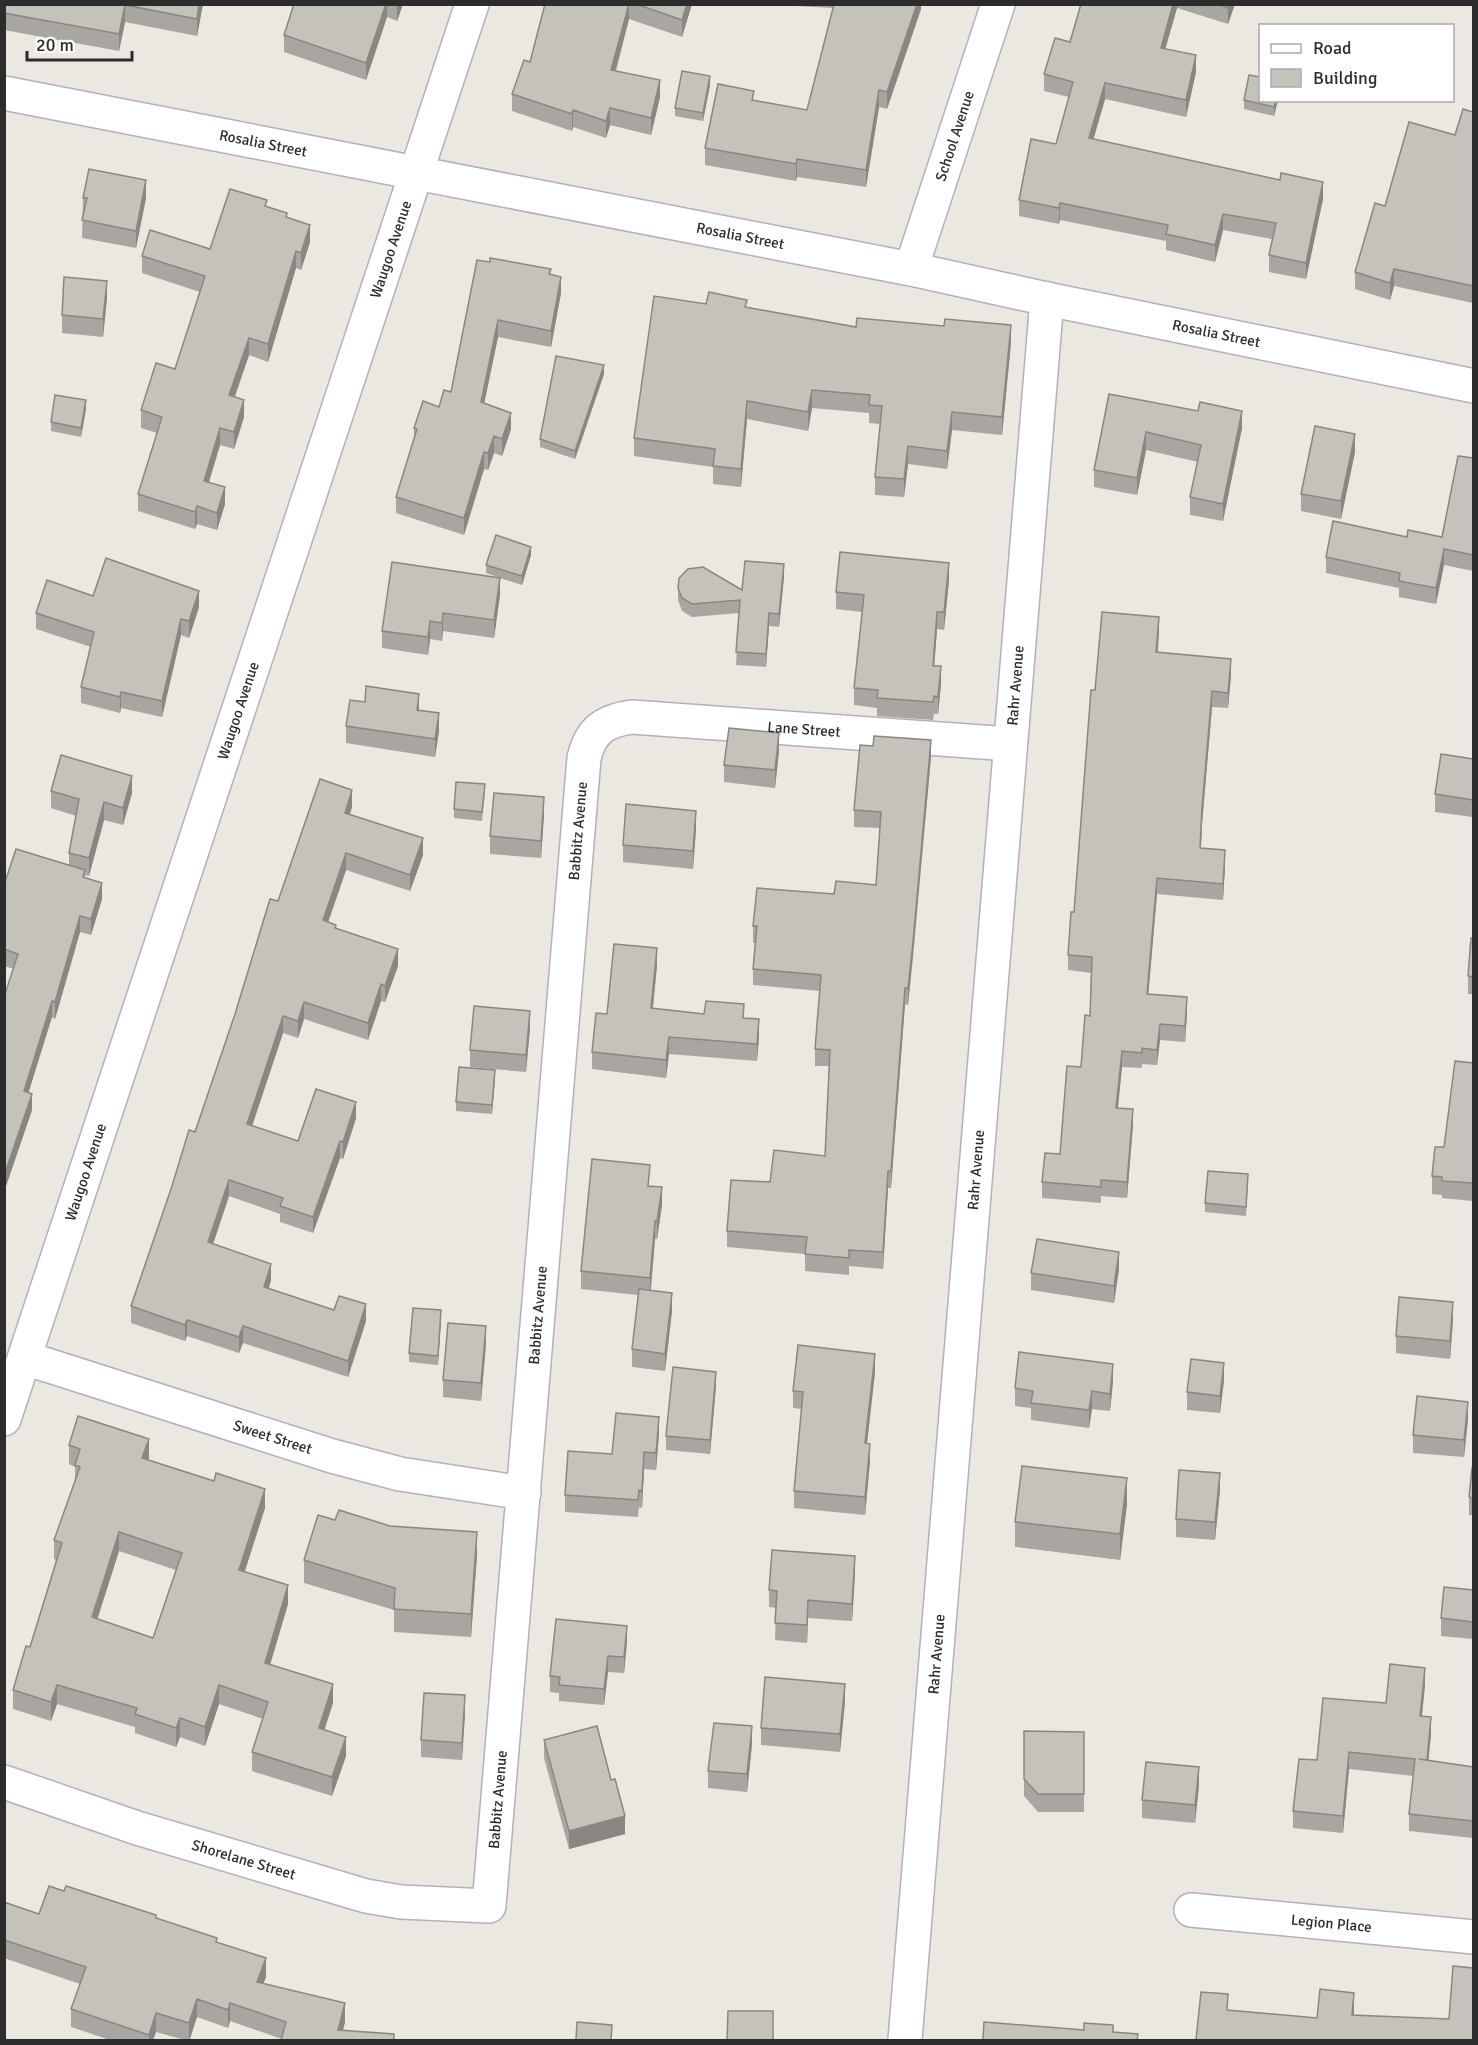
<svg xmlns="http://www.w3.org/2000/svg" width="1478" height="2045" viewBox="0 0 1478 2045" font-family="Signika,sans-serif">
<rect width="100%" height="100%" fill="#ece7e0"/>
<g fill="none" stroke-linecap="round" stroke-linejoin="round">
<!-- minor casing -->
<g stroke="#b0b2bb" stroke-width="36">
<g id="minor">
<path id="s1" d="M4,93L911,269L1047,299L1474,386"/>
<path id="s2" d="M911,269L998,4"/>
<path id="s3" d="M25,1358L332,1456L400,1474L524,1493"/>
<path id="s4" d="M4,1419L472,4"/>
<path id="s5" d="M4,1782L137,1828L366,1896L401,1902L489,1906L584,758C591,730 604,721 632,717L1010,744"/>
<path id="s6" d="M1191,1910L1474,1937"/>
<path id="s7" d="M905,2040L1047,299"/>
</g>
</g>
<!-- minor -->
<use href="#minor" stroke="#fff" stroke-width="33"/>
</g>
<!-- wall -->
<path fill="#a9a6a1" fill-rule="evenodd" d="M4,4H203L197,36L125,22L119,51L4,30Z
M294,4H403L397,21L387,17L366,80L284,52V35Z
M545,4H692L682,37L629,19L616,71L660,97L651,135L610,125L606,138L573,127L572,131L512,111V94L530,62Z
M755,4H921V9L887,109L879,107L866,187L797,177L796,181L705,165V148L754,100L807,110L833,8Z
M1081,4H1235L1228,24L1177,8L1165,49L1196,72L1186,117L1105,99L1093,139L1323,199L1306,279L1269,272V255L1272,239L1223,230L1215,262L1166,250V241L1060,220L1059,224L1019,216V200L1056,144L1069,97L1044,91V74L1070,42Z
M710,85L703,121L675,116V108Z
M1244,100H1278L1274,116L1244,109Z
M1473,112V303L1394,286L1390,300L1355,289V272L1385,206L1455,135Z
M83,198H146L136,248L82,238Z
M267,207L287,218L310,242L301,270L296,268L268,362L249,355L235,397L244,417L234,449L220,445L209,482L225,504L217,530L197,524L195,529L138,511V494L157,433L141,428V410L175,369L200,292L142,273V256L210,249Z
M477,260L551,274L561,293L551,347L498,337L484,403L511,429L502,456L494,453L488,470L484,469L464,535L396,513V497L414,439V428L439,407L451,392Z
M107,298L103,337L62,333V315Z
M706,304L747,307L856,327L1011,343L1002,435L952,430L947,469L908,464L904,497L875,495V477L880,424L869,423V413L812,408L808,431L747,419L741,487L713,484V467L634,456V438Z
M604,374L575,459L540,447V439Z
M1109,394L1242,428L1223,521L1190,515V497L1198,462L1146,450L1137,495L1094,487V470Z
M86,409L81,437L51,431V422Z
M1355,452L1341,519L1301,511V494Z
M1473,458V571L1444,565L1436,604L1399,597V588L1326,573V557L1407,537H1442Z
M531,555L522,585L500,578V595L494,638L443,631L442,641L430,639L428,655L382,648V631L498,577L486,573V565Z
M784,577L779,627L769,626L766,667L736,665L739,613L692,617L682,611L678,600V588L742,590Z
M949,580L944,630L937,629L934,666L941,684L938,714H934L933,720L877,716V708L854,705V688L862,612L836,609V592Z
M93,596L199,607L189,638L181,635L162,717L121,708L120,713L81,703V687L91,647L36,629V613Z
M1159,632L1158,653L1231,675L1228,708L1212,707L1202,824L1201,848L1225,866L1223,900L1157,894L1148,994L1187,1013L1185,1042L1160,1040L1157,1065L1142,1064V1068L1122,1067L1118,1108L1133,1125L1127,1198L1101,1196V1203L1042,1198V1182L1060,1154L1081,1067L1090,1016L1091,973L1068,970V955L1074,912L1095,690Z
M419,710L439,731L435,757L346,743V726Z
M779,751L775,788L724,782V765Z
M931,757L913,959L908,1005L905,1004L891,1188H888L883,1269L849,1266V1275L805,1271V1254L727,1247V1231L770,1182L825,1156L829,1066H815V1049L820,991L753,985V969L755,943H753V926L834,894L876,885L880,828L854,827V810Z
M1473,759V817L1435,812V794Z
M51,791L132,793L123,825L104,820L89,876L85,875V878L102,899L91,935L80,932L55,1019L52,1017L28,1093L32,1110L4,1192L14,969L4,966V882L69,865V853L76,816L51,808Z
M485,793L482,821L454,818V809Z
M352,807L350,814L423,855L410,891L346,870L328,922L336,928L398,966L385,1002L381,1001L368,1040L304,1019L298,1038L283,1033L252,1126L298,1141L356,1118L343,1159L340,1158L313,1233L280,1222V1214L229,1196L213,1244L271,1280L269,1288L366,1321L348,1377L243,1343L239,1353L187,1336L185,1341L131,1323V1306L278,901Z
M544,815L541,858L490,854V836Z
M696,829L693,869L623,862V845Z
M1473,938V994H1468V976Z
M657,965L653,1008L744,1018L759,1037L757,1061L669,1054L666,1078L592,1069V1052L607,1014Z
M530,1028L526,1072L470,1067V1050Z
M1473,1063V1201L1442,1198V1195L1432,1194V1176L1444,1147Z
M495,1079L492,1114L456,1111V1102Z
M1248,1183L1246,1216L1205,1212V1203Z
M650,1186L662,1205L657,1239H655L651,1290L672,1311L665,1371L632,1367V1349L638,1295L581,1289V1271Z
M1119,1269L1114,1303L1031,1290V1273Z
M441,1319L438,1365L409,1362V1353Z
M1453,1320L1450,1359L1396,1353V1336Z
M486,1344L481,1401L443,1397V1380Z
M875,1372L867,1443L870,1461L865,1515L794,1508V1491L802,1409L793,1408V1391Z
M1224,1380L1220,1413L1187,1410V1392Z
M1113,1381L1110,1411L1092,1409L1089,1428L1031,1420V1408L1015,1406V1388Z
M716,1386L710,1454L666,1450V1436Z
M1468,1419L1464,1457L1413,1453V1435Z
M659,1434L656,1470L644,1469L642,1508L639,1507L638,1517L565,1512V1495L612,1454Z
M69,1445L149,1458L148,1460L265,1508L245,1571L288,1604L270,1664L333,1703L324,1730L346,1756L332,1796L252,1771V1752L263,1719L219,1704L205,1746L180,1737L176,1747L135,1733V1727L57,1704L51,1721L13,1709V1690L30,1647L56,1560L54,1559V1540L75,1481V1467L69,1464ZM119,1551L176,1570L153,1638L97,1619Z
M1473,1468V1515H1469V1497Z
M1220,1490L1215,1540L1176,1537V1519Z
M1127,1504L1120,1560L1015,1547V1522Z
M335,1520L477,1555L471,1637L394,1632V1610L304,1583V1560Z
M855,1574L852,1621L808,1618L807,1643L775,1640L776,1608L769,1607V1590Z
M1473,1590V1639L1441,1636V1618Z
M627,1642L624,1673L608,1672L604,1705L559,1701V1693L550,1692V1676Z
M1425,1685L1422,1716L1431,1734L1428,1761L1473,1767V1838L1409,1831V1814L1414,1776L1349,1769L1343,1833L1293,1828V1811L1317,1760L1386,1703Z
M845,1702L840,1752L761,1745V1728Z
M465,1713L462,1760L421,1757V1740Z
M1024,1731L1084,1732V1812H1038L1024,1796Z
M544,1740L611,1780L625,1834L569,1849L544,1758Z
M752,1744L747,1792L708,1788V1771Z
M1199,1785L1195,1823L1142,1818V1800Z
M64,1891L156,1918L217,1942L266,1977L263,1983L345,2022L343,2031L394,2040L282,2039L230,2021L228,2028L197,2017L190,2040H185L156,2032L153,2040H110L71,2027V2009L80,1984L4,1958V1902L39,1914Z"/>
<!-- shaded-wall -->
<path fill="#8a8783" d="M199,4H203L197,36V19Z
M386,4H387V17L366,80V63Z
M397,4H403L397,21Z
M629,4V19L611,87V70Z
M687,4H692L682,37V20Z
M917,4H921V9L887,109V92Z
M1173,4H1177V8L1161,64V48Z
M1229,4H1235L1228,24V8Z
M125,5V22L119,51V34Z
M1196,55V72L1186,117V100Z
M710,76V85L703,121V113Z
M660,80V97L651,135V118Z
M1105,83V99L1089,155V138Z
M879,90V107L866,187V170Z
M1276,100H1278L1274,116V107Z
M610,108V125L606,138V121Z
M573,110V127L572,131V114Z
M797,159V177L796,181V164Z
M146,180V198L136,248V231Z
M1323,182V199L1306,279V263Z
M1060,203V220L1059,224V208Z
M1223,214V230L1215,262V245Z
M310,225V242L301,270V253Z
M296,251V268L268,362V344Z
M1394,269V286L1390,300V283Z
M561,277V293L551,347V331Z
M107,281V298L103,337V319Z
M498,320V337L481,419V402Z
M1011,325V343L1002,435V417Z
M249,338V355L229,412V395Z
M604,365V374L575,459V451Z
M812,390V408L808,431V412Z
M86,400V409L81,437V428Z
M244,400V417L234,449V432Z
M747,401V419L741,487V469Z
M1242,411V428L1223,521V504Z
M952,412V430L947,469V451Z
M511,413V429L502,456V439Z
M220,428V445L204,498V481Z
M1146,432V450L1137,495V478Z
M1355,434V452L1341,519V501Z
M494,436V453L488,470V453Z
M908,446V464L904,497V479Z
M484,452V469L464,535V518Z
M225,487V504L217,530V513Z
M197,506V524L195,529V512Z
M531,547V555L522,585V576Z
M1444,549V565L1436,604V588Z
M949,563V580L944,630V612Z
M784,564V577L779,627V614Z
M500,578V595L494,638V620Z
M199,591V607L189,638V621Z
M937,612V629L933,683V666Z
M443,613V631L442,641V623Z
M769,613V626L766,667V654Z
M1159,617V632L1156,668V652Z
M181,619V635L162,717V701Z
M430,621V639L428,655V637Z
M1231,659V675L1228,708V693Z
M941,666V684L938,714V697Z
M1212,691V707L1202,824L1200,864L1202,808Z
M121,692V708L120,713V697Z
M419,694V711L417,710Z
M439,713V731L435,757V739Z
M779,733V751L775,788V770Z
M931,740V757L908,1005V988Z
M132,776V793L123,825V808Z
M352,790V807L345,829V813Z
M544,797V815L541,858V841Z
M104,802V820L89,876V858Z
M696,811V829L693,869V851Z
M423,838V855L410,891V875Z
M1225,850V866L1223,900V884Z
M346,853V870L323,937V920Z
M1157,878V894L1147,1010V994Z
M102,883V899L91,935V919Z
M80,916V932L55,1019V1002Z
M657,948V965L651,1025V1008Z
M398,949V966L385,1002V986Z
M381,984V1001L368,1040V1023Z
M905,988V1004L891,1188V1171Z
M1187,997V1013L1185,1042V1026Z
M52,1001V1017L24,1107V1091Z
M304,1002V1019L298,1038V1021Z
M530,1011V1028L526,1072V1055Z
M283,1016V1033L247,1141V1124Z
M759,1019V1037L757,1061V1044Z
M1160,1024V1040L1157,1065V1050Z
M669,1037V1054L666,1078V1060Z
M1122,1051V1067L1116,1124V1108Z
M495,1070V1079L492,1114V1105Z
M32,1094V1110L4,1192V1176Z
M356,1102V1118L343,1159V1142Z
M1133,1109V1125L1127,1198V1182Z
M340,1141V1158L313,1233V1217Z
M888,1171V1188L883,1269V1252Z
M229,1180V1196L208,1259V1242Z
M662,1187V1205L657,1239V1221Z
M655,1221V1239L650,1296V1278Z
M1119,1252V1269L1114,1303V1286Z
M271,1264V1280L264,1303V1287Z
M672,1293V1311L665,1371V1354Z
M1453,1302V1320L1450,1359V1341Z
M366,1304V1321L348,1377V1361Z
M441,1310V1319L438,1365V1356Z
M187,1320V1336L185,1341V1325Z
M243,1326V1343L239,1353V1337Z
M486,1326V1344L481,1401V1383Z
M875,1354V1372L865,1461V1443Z
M1224,1363V1380L1220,1413V1396Z
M1113,1364V1381L1110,1411V1394Z
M716,1372V1386L710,1454V1440Z
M1092,1391V1409L1089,1428V1410Z
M1468,1402V1419L1464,1457V1440Z
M659,1417V1434L656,1470V1453Z
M149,1439V1458L142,1477V1458Z
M870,1444V1461L865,1515V1497Z
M644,1452V1469L642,1508V1491Z
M1220,1473V1490L1215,1540V1522Z
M1127,1478V1504L1120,1560V1534Z
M265,1489V1508L239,1589V1570Z
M119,1532V1551L92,1636V1617Z
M477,1532V1555L471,1637V1614Z
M855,1556V1574L852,1621V1604Z
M288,1585V1604L265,1682V1663Z
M808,1600V1618L807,1643V1625Z
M627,1626V1642L624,1673V1657Z
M608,1656V1672L604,1705V1689Z
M1425,1668V1685L1420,1733V1716Z
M333,1684V1703L319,1747V1728Z
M845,1684V1702L840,1752V1734Z
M57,1685V1704L51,1721V1702Z
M219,1685V1704L205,1746V1727Z
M465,1695V1713L462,1760V1743Z
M1431,1717V1734L1427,1777V1760Z
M180,1718V1737L176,1747V1728Z
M752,1726V1744L747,1792V1774Z
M346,1737V1756L332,1796V1777Z
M1349,1752V1769L1343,1833V1816Z
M1199,1767V1785L1195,1823V1805Z
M625,1816V1834L569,1849V1831Z
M266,1958V1977L257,2000V1982Z
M1354,1993V2014L1352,2036V2015Z
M197,1999V2017L189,2040V2023Z
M230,2003V2021L228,2028V2010Z
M345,2003V2022L340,2040L338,2030Z
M156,2013V2032L153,2040H149V2035Z"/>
<!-- building -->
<path fill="#c5c1bb" stroke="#8a8783" stroke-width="1.5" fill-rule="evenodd" d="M4,4H199L197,19L125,5L119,34L4,13Z
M294,4H386L366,63L284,35Z
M545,4H629L611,70L660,80L651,118L610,108L606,121L573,110L572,114L512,94L524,60L530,62Z
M636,4H687L682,20Z
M834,4H917L887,92L879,90L866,170L797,159L796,164L705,148L718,84L754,91L752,100L807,110Z
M1081,4H1173L1161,48L1196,55L1186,100L1105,83L1089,138L1280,180L1281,173L1323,182L1306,263L1269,255L1276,223L1223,214L1215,245L1166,234L1168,225L1060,203L1059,208L1019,200L1031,139L1056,144L1073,82L1044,74L1055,38L1070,42Z
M1218,4H1229L1228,8Z
M682,71L710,76L703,113L675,108Z
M1249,75L1260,77V100H1276L1274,107L1244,100Z
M1463,109L1473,112V286L1394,269L1390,283L1355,272L1375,203L1385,206L1409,122L1455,135Z
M89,169L146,180L136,231L82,220L87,198H83Z
M230,189L267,200L265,206L287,213L286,217L310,225L301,253L296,251L268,344L249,338L229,395L244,400L234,432L220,428L204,481L225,487L217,513L197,506L195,512L138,494L162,417L141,410L156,363L175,369L205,276L142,256L150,230L210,249Z
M490,258L551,269L549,274L561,277L551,331L498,320L481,402L511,413L502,439L494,436L488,453L484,452L464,518L396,497L417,429L414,428L423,401L439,407L444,390L451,392L477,260L490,262Z
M64,277L107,281L103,319L62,315Z
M709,292L747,300L745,307L856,327L857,318L944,326L945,319L1011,325L1002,417L952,412L947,451L908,446L904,479L875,477L882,406L869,405L870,395L812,390L808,412L747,401L741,469L713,466L715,449L634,438L654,296L706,304Z
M556,356L604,365L575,451L540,439Z
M1109,394L1198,411L1200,402L1242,411L1223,504L1190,497L1201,445L1146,432L1137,478L1094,470Z
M55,395L86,400L81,428L51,422Z
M1315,426L1355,434L1341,501L1301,494Z
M1458,456L1473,458V555L1444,549L1436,588L1399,581L1400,573L1326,557L1333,521L1407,537L1408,530L1442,537Z
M496,535L531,547L522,576L486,565Z
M840,552L949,563L944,612H937L933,666H941L938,697L934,696L933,702L877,698L878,690L854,688L864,595L836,592Z
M106,558L199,591L189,621L181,619L162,701L121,692L120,697L81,687L94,632L36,613L47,580L93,596Z
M745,561L784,564L779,614L769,613L766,654L736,652L740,600L692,604L682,598L678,588L679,578L688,569L703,567L742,590Z
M392,562L500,578L494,620L443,613L442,623L430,621L428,637L382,631Z
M1102,612L1159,617L1156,652L1231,659L1228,693L1212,691L1202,808L1200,848L1225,850L1223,884L1157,878L1147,994L1187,997L1185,1026L1160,1024L1157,1050L1142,1048V1053L1122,1051L1116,1108L1133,1109L1127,1182L1101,1180V1187L1042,1182L1045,1153L1060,1154L1067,1066L1081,1067L1085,1015L1090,1016L1092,957L1068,955L1071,912H1074L1091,690H1095Z
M366,686L419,694L417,710L439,713L435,739L346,726L350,700L365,702Z
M729,728L779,733L775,770L724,765Z
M874,736L931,740L913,942L908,988H905L891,1171H888L883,1252L849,1250V1258L805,1254L807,1237L727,1231L731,1180L770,1182L774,1150L825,1156L830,1050L815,1049L821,975L753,969L757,926H753L757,888L834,894L836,881L876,885L881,812L854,810L860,745L873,746Z
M1441,754L1473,759V800L1435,794Z
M61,755L132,776L123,808L104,802L89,858L69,853L79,799L51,791Z
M320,779L352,790L345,813L423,838L410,875L346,853L323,920L336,925L335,928L398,949L385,986L381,984L368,1023L304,1002L298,1021L283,1016L247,1124L298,1141L316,1089L356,1102L343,1142L340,1141L313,1217L280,1206L283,1198L229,1180L208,1242L271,1264L264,1287L334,1310L339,1296L366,1304L348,1361L243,1326L239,1337L187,1320L185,1325L131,1306L172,1186L189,1130L195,1132L235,1014L270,899L278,901Z
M456,782L485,784L482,812L454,809Z
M494,793L544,797L541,841L490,836Z
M626,804L696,811L693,851L623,845Z
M16,849L85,870L83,877L102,883L91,919L80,916L55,1002L52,1001L24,1091L32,1094L4,1176V997L18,954L4,949V882H5Z
M1471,938H1473V977L1468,976Z
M614,944L657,948L651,1008L704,1014L706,1001L744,1004L743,1018L759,1019L757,1044L669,1037L666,1060L592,1052L596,1013L607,1014Z
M474,1006L530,1011L526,1055L470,1050Z
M1455,1061L1473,1063V1183L1442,1181V1177L1432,1176L1435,1147H1444Z
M459,1067L495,1070L492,1105L456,1102Z
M592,1159L650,1165L648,1186L662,1187L657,1221H655L650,1278L581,1271Z
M1208,1171L1248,1174L1246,1207L1205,1203Z
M1037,1239L1119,1252L1114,1286L1031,1273Z
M639,1289L672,1293L665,1354L632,1349Z
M1399,1297L1453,1302L1450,1341L1396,1336Z
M413,1308L441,1310L438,1356L409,1353Z
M448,1323L486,1326L481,1383L443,1380Z
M798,1345L875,1354L865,1443L870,1444L865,1497L794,1491L803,1392L793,1391Z
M1019,1352L1113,1364L1110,1394L1092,1391L1089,1410L1031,1403L1033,1391L1015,1388Z
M1191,1359L1224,1363L1220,1396L1187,1392Z
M673,1367L716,1372L710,1440L666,1436Z
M1417,1396L1468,1402L1464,1440L1413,1435Z
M616,1413L659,1417L656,1453L644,1452L642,1491L639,1490L638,1500L565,1495L568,1451L612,1454Z
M78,1416L149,1439L142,1458L214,1481L216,1473L265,1489L239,1570L288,1585L265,1663L333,1684L319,1728L346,1737L332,1777L252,1752L268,1702L219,1685L205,1727L180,1718L176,1728L135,1714L137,1708L57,1685L51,1702L13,1690L26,1646L30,1647L62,1543L54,1540L80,1467L75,1465L80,1449L69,1445ZM119,1532L182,1553L153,1638L92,1617Z
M1022,1466L1127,1478L1120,1534L1015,1522Z
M1472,1468H1473V1498L1469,1497Z
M1179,1470L1220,1473L1215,1522L1176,1519Z
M339,1510L390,1526L477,1532L471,1614L394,1609L395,1588L304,1560L318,1515L335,1520Z
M772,1550L855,1556L852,1604L808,1600L807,1625L775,1623L777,1591L769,1590Z
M1444,1587L1473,1590V1622L1441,1618Z
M556,1619L627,1626L624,1657L608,1656L604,1689L559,1685L560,1677L550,1676Z
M1390,1664L1425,1668L1420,1716L1431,1717L1427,1760L1419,1759L1473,1767V1821L1409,1814L1415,1759L1349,1752L1343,1816L1293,1811L1299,1759L1317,1760L1323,1698L1386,1703Z
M765,1677L845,1684L840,1734L761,1728Z
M424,1693L465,1695L462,1743L421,1740Z
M714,1723L752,1726L747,1774L708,1771Z
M597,1726L611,1780L615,1779L625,1816L569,1831L544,1740Z
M1024,1731L1084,1732V1794H1038L1024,1779Z
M1146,1762L1199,1767L1195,1805L1142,1800Z
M49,1886L64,1891L66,1886L156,1915V1918L217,1938L216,1942L266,1958L257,1982L345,2003L338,2030L394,2034V2040H281L286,2022L230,2003L228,2010L197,1999L189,2023L156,2013L149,2035L71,2009L86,1967L4,1940V1902L39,1914Z
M1453,1966L1473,1968V2040H1196L1201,1992L1228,1994L1227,2010L1317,2018L1320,1989L1354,1993L1352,2015L1449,2019Z
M728,2011H773V2040H727Z
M577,2022L612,2025L611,2040H576Z
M984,2022L1084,2030V2023L1113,2025V2032L1138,2034L1137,2040H983Z"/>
<g text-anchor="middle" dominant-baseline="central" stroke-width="5" stroke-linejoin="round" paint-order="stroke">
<!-- street labels -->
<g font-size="15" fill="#2c2c2c" stroke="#fff">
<text stroke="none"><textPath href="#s2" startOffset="140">School Avenue</textPath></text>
<text stroke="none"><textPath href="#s1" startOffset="264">Rosalia Street</textPath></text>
<text stroke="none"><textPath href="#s1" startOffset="750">Rosalia Street</textPath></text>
<text stroke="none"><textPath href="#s4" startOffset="1232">Waugoo Avenue</textPath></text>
<text stroke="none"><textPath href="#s1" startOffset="1236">Rosalia Street</textPath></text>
<text stroke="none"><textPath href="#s7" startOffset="1359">Rahr Avenue</textPath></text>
<text stroke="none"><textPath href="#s4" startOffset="746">Waugoo Avenue</textPath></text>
<text stroke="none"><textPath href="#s5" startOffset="1896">Lane Street</textPath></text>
<text stroke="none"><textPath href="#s5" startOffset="1582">Babbitz Avenue</textPath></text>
<text stroke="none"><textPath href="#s7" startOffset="873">Rahr Avenue</textPath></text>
<text stroke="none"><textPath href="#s4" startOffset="260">Waugoo Avenue</textPath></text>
<text stroke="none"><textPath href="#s5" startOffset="1096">Babbitz Avenue</textPath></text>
<text stroke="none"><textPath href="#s3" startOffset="260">Sweet Street</textPath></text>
<text stroke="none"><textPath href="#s7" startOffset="387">Rahr Avenue</textPath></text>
<text stroke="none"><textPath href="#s5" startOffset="610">Babbitz Avenue</textPath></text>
<text stroke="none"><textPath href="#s5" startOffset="252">Shorelane Street</textPath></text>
<text stroke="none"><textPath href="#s6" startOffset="141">Legion Place</textPath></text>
</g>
</g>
<!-- border -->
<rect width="1478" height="2045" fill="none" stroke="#2c2c2c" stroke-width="12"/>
<!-- legend -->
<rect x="1259" y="24" width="195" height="78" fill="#ffffff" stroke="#ababab" stroke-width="1.5"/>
<rect x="1271" y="44" width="30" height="9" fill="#ffffff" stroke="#ababab" stroke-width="1.5"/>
<text x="1313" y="54" font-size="18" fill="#2c2c2c">Road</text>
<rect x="1271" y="69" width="30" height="18" fill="#c5c1bb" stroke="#ababab" stroke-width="1.5"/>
<text x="1313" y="84" font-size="18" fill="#2c2c2c">Building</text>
<!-- scale -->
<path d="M27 51v9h105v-9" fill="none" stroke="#2c2c2c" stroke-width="3"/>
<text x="36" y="51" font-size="18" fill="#2c2c2c" stroke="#ffffff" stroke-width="4.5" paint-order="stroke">20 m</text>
</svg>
